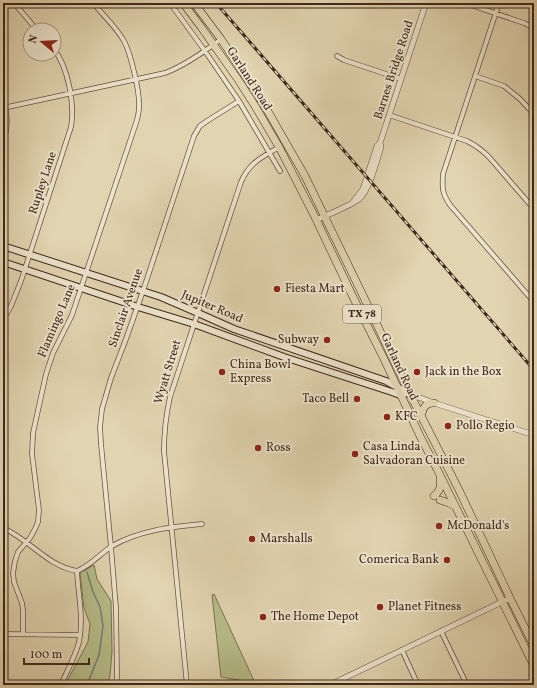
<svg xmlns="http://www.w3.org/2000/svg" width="537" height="688" viewBox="0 0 537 688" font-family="Vollkorn,serif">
<rect width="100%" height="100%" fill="#e1d4b0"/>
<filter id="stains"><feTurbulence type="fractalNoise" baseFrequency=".005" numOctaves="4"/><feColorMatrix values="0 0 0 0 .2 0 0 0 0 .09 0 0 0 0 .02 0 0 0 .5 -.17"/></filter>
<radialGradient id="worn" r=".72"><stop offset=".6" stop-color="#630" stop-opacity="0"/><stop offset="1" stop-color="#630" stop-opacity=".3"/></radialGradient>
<!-- green -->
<path fill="#b6bc89" stroke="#7a7252" d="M94,565L97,579L111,601L112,652L110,675L108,685H65L88,642L90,624L84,608L80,573Z
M214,594L256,685H242L239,680L221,677L212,595Z"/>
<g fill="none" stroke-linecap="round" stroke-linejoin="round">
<!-- stream -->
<path stroke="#747d78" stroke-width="1.5" d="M87,685L99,655L103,626L100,607L93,592L87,572"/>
<!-- minor casing -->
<g stroke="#685340" stroke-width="5.5">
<path id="minor" d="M14,3L37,30
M170,3L205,51L239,101L280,171
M465,3L524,23L534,28
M499,3L443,174C442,188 442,193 450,205L534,302
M337,56L344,60L401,79
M475,76L504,86L520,99L534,114
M3,95C7,115 9,124 3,144
M3,108L165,73C186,65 204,52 221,39
M389,115L467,141C475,145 482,150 489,157L534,209
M3,320L11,306L21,281L71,127C75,103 68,68 54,49
M3,528C29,539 47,566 77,571C90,566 100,554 112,546C140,530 171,527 202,524
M441,631L467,685
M3,634L80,635
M23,634V610L22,603L14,582L13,573L15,561L18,552L30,538L35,529L38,522L39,510L32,454L33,433L46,374L53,353L72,315L137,120C138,116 139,112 139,107C140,93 131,54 124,41C117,28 103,15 93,3
M402,650L418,685
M61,685C67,671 75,657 79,642C84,619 78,594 77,571
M116,685L117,676L116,608L111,547L101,444L100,427L102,409L111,378L126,339L143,291L194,136L200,126L207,121L239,101
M187,685L164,451C164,433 166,415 170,397L241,182C250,162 261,158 279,147"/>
</g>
<!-- tertiary casing -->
<g stroke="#685340" stroke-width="6">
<path id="tertiary" d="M353,202L363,189L377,146L380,143L426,3
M316,220C329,214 348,207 359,199C369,191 377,160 381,147L380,143
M410,394L434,403L534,435
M330,685L510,598"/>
</g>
<!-- secondary casing -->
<g stroke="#3f281a" stroke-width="8">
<path id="secondary" d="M3,246L161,297L198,313L234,329L386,381L410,394
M3,262L138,307L194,324L284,357L392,392L400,395L404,394"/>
</g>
<!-- primary casing -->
<g stroke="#3f281a" stroke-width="8">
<path id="primary" d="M183,3L201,27L239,81L255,106L279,147L314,215L352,295L385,361L420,436L438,471L534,666
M194,3L221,39L262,101L305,176L369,308L410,394L459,490L510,598L534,646
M421,416C423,409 425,402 434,403
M434,496C440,491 441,487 440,479
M440,500L449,503L455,506"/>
</g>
<!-- minor -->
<use href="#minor" stroke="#ece3cc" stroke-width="4"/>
<!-- tertiary -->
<use href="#tertiary" stroke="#ece3cc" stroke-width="5"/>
<!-- secondary -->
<use href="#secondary" stroke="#ece3cc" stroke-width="6"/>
<!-- primary -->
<use href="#primary" stroke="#e1d4b0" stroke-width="7"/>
<!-- rail casing -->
<g stroke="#3f281a" stroke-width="3">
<path id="rail" d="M216,3L534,370"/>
</g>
<!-- rail -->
<use href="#rail" stroke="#ece3cc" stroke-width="1.5" stroke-dasharray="4.5" stroke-linecap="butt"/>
</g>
<!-- markers -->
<g fill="#8f2418" stroke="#ece3cc" stroke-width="1.5">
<circle cx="277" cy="289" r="4"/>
<circle cx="327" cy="340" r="4"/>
<circle cx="222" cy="372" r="4"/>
<circle cx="417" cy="372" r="4"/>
<circle cx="357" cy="399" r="4"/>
<circle cx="387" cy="417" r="4"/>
<circle cx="448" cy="426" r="4"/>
<circle cx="258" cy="448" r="4"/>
<circle cx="355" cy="454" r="4"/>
<circle cx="439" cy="526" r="4"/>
<circle cx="252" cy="539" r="4"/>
<circle cx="447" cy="560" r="4"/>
<circle cx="380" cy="607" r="4"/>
<circle cx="263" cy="617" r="4"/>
</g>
<g text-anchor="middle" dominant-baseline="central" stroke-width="4" stroke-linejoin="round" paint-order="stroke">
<!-- shield labels -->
<rect fill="#ece3cc" stroke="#73604f" stroke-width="1" x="343" y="305" width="38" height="18" rx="3"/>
<g font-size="11" font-weight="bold" fill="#3f281a">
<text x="362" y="314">TX 78</text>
</g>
<!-- street labels -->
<g font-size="12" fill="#3f281a" stroke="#ece3cc">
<text transform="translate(394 70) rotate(-72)">Barnes Bridge Road</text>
<text transform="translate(249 79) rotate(57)">Garland Road</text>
<text transform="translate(43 183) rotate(-72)">Rupley Lane</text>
<text transform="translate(212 307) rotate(23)">Jupiter Road</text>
<text transform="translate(126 308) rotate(-71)">Sinclair Avenue</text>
<text transform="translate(57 321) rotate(-67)">Flamingo Lane</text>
<text transform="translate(399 367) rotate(65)">Garland Road</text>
<text transform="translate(168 372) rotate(-73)">Wyatt Street</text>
</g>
<!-- poi labels -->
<g font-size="12" fill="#3f281a" stroke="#ece3cc" text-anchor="start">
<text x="285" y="289">Fiesta Mart</text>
<text x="319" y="340" text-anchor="end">Subway</text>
<text x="230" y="365">China Bowl<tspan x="230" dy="14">Express</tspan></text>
<text x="425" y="372">Jack in the Box</text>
<text x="349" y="399" text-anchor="end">Taco Bell</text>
<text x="395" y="417">KFC</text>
<text x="456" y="426">Pollo Regio</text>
<text x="363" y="447">Casa Linda<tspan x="363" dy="14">Salvadoran Cuisine</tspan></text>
<text x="266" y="448">Ross</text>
<text x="447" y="526">McDonald's</text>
<text x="260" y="539">Marshalls</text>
<text x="439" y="560" text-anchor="end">Comerica Bank</text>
<text x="388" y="607">Planet Fitness</text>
<text x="271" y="617">The Home Depot</text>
</g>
</g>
<!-- margin -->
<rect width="537" height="688" fill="none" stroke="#e1d4b0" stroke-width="16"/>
<rect x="4" y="4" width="529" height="680" fill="none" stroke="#3f281a" stroke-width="2"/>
<rect x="8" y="8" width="521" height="672" fill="none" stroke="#3f281a"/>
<!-- north arrow -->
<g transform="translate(42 42) rotate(288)"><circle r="19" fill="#ece3cc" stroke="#a79885"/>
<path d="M0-3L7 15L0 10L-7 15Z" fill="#8f2418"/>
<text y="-6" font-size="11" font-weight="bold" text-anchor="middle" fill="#3f281a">N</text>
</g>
<!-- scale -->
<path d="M24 658v6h65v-6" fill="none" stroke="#3f281a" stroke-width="2"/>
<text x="30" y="658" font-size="12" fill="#3f281a" stroke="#ece3cc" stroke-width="3" paint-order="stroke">100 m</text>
<rect width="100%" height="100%" filter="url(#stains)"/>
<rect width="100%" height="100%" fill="url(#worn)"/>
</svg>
